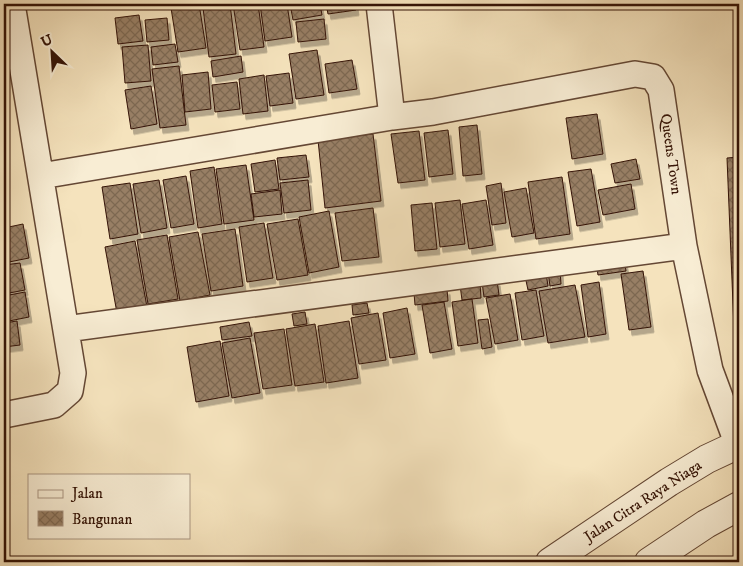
<svg xmlns="http://www.w3.org/2000/svg" width="743" height="566" viewBox="0 0 743 566" font-family="'IM FELL DW Pica',serif">
<defs>
<pattern id="building-cross-hatch" width="8" height="8" patternUnits="userSpaceOnUse" patternTransform="scale(1.25)"><rect width="8" height="8" fill="#987f65"/><path d="M0 0l8 8M0 8l8-8" fill="none" stroke="#7d6751"/></pattern>
<filter id="shadow"><feDropShadow dx="3" dy="5.5" stdDeviation="0" flood-color="#0004"/></filter>
</defs>
<rect width="100%" height="100%" fill="#f5e3bd"/>
<filter id="stains"><feTurbulence type="fractalNoise" baseFrequency=".004" numOctaves="4"/><feColorMatrix values="0 0 0 0 .2 0 0 0 0 .09 0 0 0 0 .02 0 0 0 .5 -.17"/></filter>
<radialGradient id="worn" r=".72"><stop offset=".6" stop-color="#630" stop-opacity="0"/><stop offset="1" stop-color="#630" stop-opacity=".3"/></radialGradient>
<!-- building -->
<path fill="url(#building-cross-hatch)" stroke="#341306" filter="url(#shadow)" d="M199,4L206,48L178,52L171,8Z
M203,4H224L203,6Z
M230,4L236,54L209,57L203,8Z
M233,4H258L264,47L240,50Z
M260,4H287L292,37L265,41Z
M290,4H320L322,15L293,20Z
M326,4H355L356,10L328,14Z
M139,15L143,41L118,44L115,18Z
M167,18L169,40L147,42L145,20Z
M324,19L326,39L298,42L296,22Z
M175,44L178,62L153,65L151,47Z
M148,45L151,81L125,83L122,47Z
M317,50L324,95L296,99L289,54Z
M241,56L243,72L213,77L211,61Z
M352,60L357,89L329,93L325,64Z
M179,66L186,125L160,128L152,69Z
M208,72L211,109L185,112L182,75Z
M289,73L293,103L270,106L266,76Z
M264,75L268,111L243,114L239,79Z
M237,82L240,109L215,112L212,85Z
M151,86L157,124L131,129L125,90Z
M597,114L603,154L572,159L566,118Z
M477,125L482,174L463,176L459,127Z
M448,130L453,174L429,177L424,133Z
M419,131L425,180L398,183L391,134Z
M373,134L381,201L325,208L318,140Z
M306,155L309,177L280,180L277,158Z
M739,157V329H734L727,158Z
M636,159L640,179L615,183L611,164Z
M275,160L279,189L255,192L251,164Z
M246,165L254,220L224,224L216,169Z
M214,167L222,224L198,228L190,171Z
M591,169L600,222L577,226L568,172Z
M186,176L194,224L171,228L163,180Z
M562,177L570,234L536,239L528,182Z
M159,180L167,228L141,233L133,184Z
M308,180L311,210L284,213L280,183Z
M130,183L138,234L110,239L102,187Z
M501,183L506,223L492,225L486,186Z
M631,184L635,209L603,215L598,190Z
M526,188L534,233L512,237L504,192Z
M280,190L282,214L254,217L251,194Z
M460,200L465,244L440,247L435,203Z
M486,200L493,245L469,249L462,204Z
M432,203L437,249L415,251L411,205Z
M373,208L379,257L342,261L335,213Z
M329,211L339,267L309,273L299,217Z
M298,219L308,275L277,280L267,224Z
M264,223L273,278L247,282L239,227Z
M23,224L29,258L4,263V228Z
M235,229L243,286L211,291L202,234Z
M198,232L210,295L180,301L169,237Z
M167,235L178,299L148,304L137,240Z
M135,241L147,307L117,313L105,247Z
M624,258L626,271L598,275L596,262Z
M20,263L25,290L4,294V265Z
M560,270L561,284L550,286L548,272Z
M643,271L651,327L629,330L621,274Z
M546,273L548,286L528,290L525,276Z
M497,280L499,295L484,297L482,282Z
M599,282L606,334L588,337L581,285Z
M480,283L481,298L462,300L460,285Z
M575,285L585,337L548,343L539,291Z
M447,289L448,301L415,305L414,293Z
M536,290L544,336L522,340L515,293Z
M25,292L29,317L4,322V296Z
M510,294L518,340L495,344L486,298Z
M472,299L478,343L458,346L452,302Z
M444,302L452,349L430,353L422,305Z
M367,303L369,313L353,315L352,305Z
M407,308L415,354L390,358L383,313Z
M305,312L307,324L294,326L292,314Z
M378,313L386,360L359,364L351,318Z
M488,319L492,347L482,349L478,320Z
M17,321L20,345L4,347V323Z
M349,321L358,378L326,383L318,326Z
M249,322L252,336L222,340L220,327Z
M315,324L324,382L295,386L286,329Z
M284,329L292,385L263,389L254,333Z
M250,338L260,393L232,398L222,343Z
M220,341L229,396L196,402L187,347Z"/>
<g fill="none" stroke-linecap="round" stroke-linejoin="round">
<!-- minor casing -->
<g stroke="#644734" stroke-width="28">
<path id="minor" d="M379,4L392,117
M41,176L392,117L433,112L635,74L653,77L661,90L684,246L710,370L739,448
M66,329L684,246
M4,415L54,405L70,391L73,373L12,4"/>
</g>
<!-- tertiary casing -->
<g stroke="#644734" stroke-width="30">
<path id="tertiary" d="M550,562L669,482L707,459L739,444
M649,562L706,524L739,506"/>
</g>
<!-- minor -->
<use href="#minor" stroke="#f8edd4" stroke-width="25"/>
<!-- tertiary -->
<use href="#tertiary" stroke="#f8edd4" stroke-width="28"/>
</g>
<g text-anchor="middle" dominant-baseline="central" stroke-width="4.5" stroke-linejoin="round" paint-order="stroke">
<!-- street labels -->
<g font-size="15" fill="#341306" stroke="#f8edd4">
<text transform="translate(671 154) rotate(82)">Queens Town</text>
<text transform="translate(643 501) rotate(-33)">Jalan Citra Raya Niaga</text>
</g>
</g>
<!-- margin -->
<rect width="743" height="566" fill="none" stroke="#f5e3bd" stroke-width="20"/>
<rect x="5" y="5" width="733" height="556" fill="none" stroke="#341306" stroke-width="2.5"/>
<rect x="10" y="10" width="723" height="546" fill="none" stroke="#341306"/>
<!-- legend -->
<rect x="28" y="474" width="162" height="65" fill="#f8edd4" stroke="#aa9682"/>
<rect x="38" y="490" width="25" height="8" fill="#f8edd4" stroke="#aa9682"/>
<text x="72" y="498" font-size="15" fill="#341306">Jalan</text>
<rect x="38" y="511" width="25" height="15" fill="url(#building-cross-hatch)" stroke="#aa9682"/>
<text x="72" y="524" font-size="15" fill="#341306">Bangunan</text>
<!-- north arrow -->
<g transform="translate(52 52) rotate(335)" stroke="#f8edd4" stroke-width="4" paint-order="stroke">
<path d="M0-4L9 19L0 12L-9 19Z" fill="#341306"/>
<text y="-8" font-size="14" font-weight="bold" text-anchor="middle" fill="#341306">U</text>
</g>
<rect width="100%" height="100%" filter="url(#stains)"/>
<rect width="100%" height="100%" fill="url(#worn)"/>
</svg>
